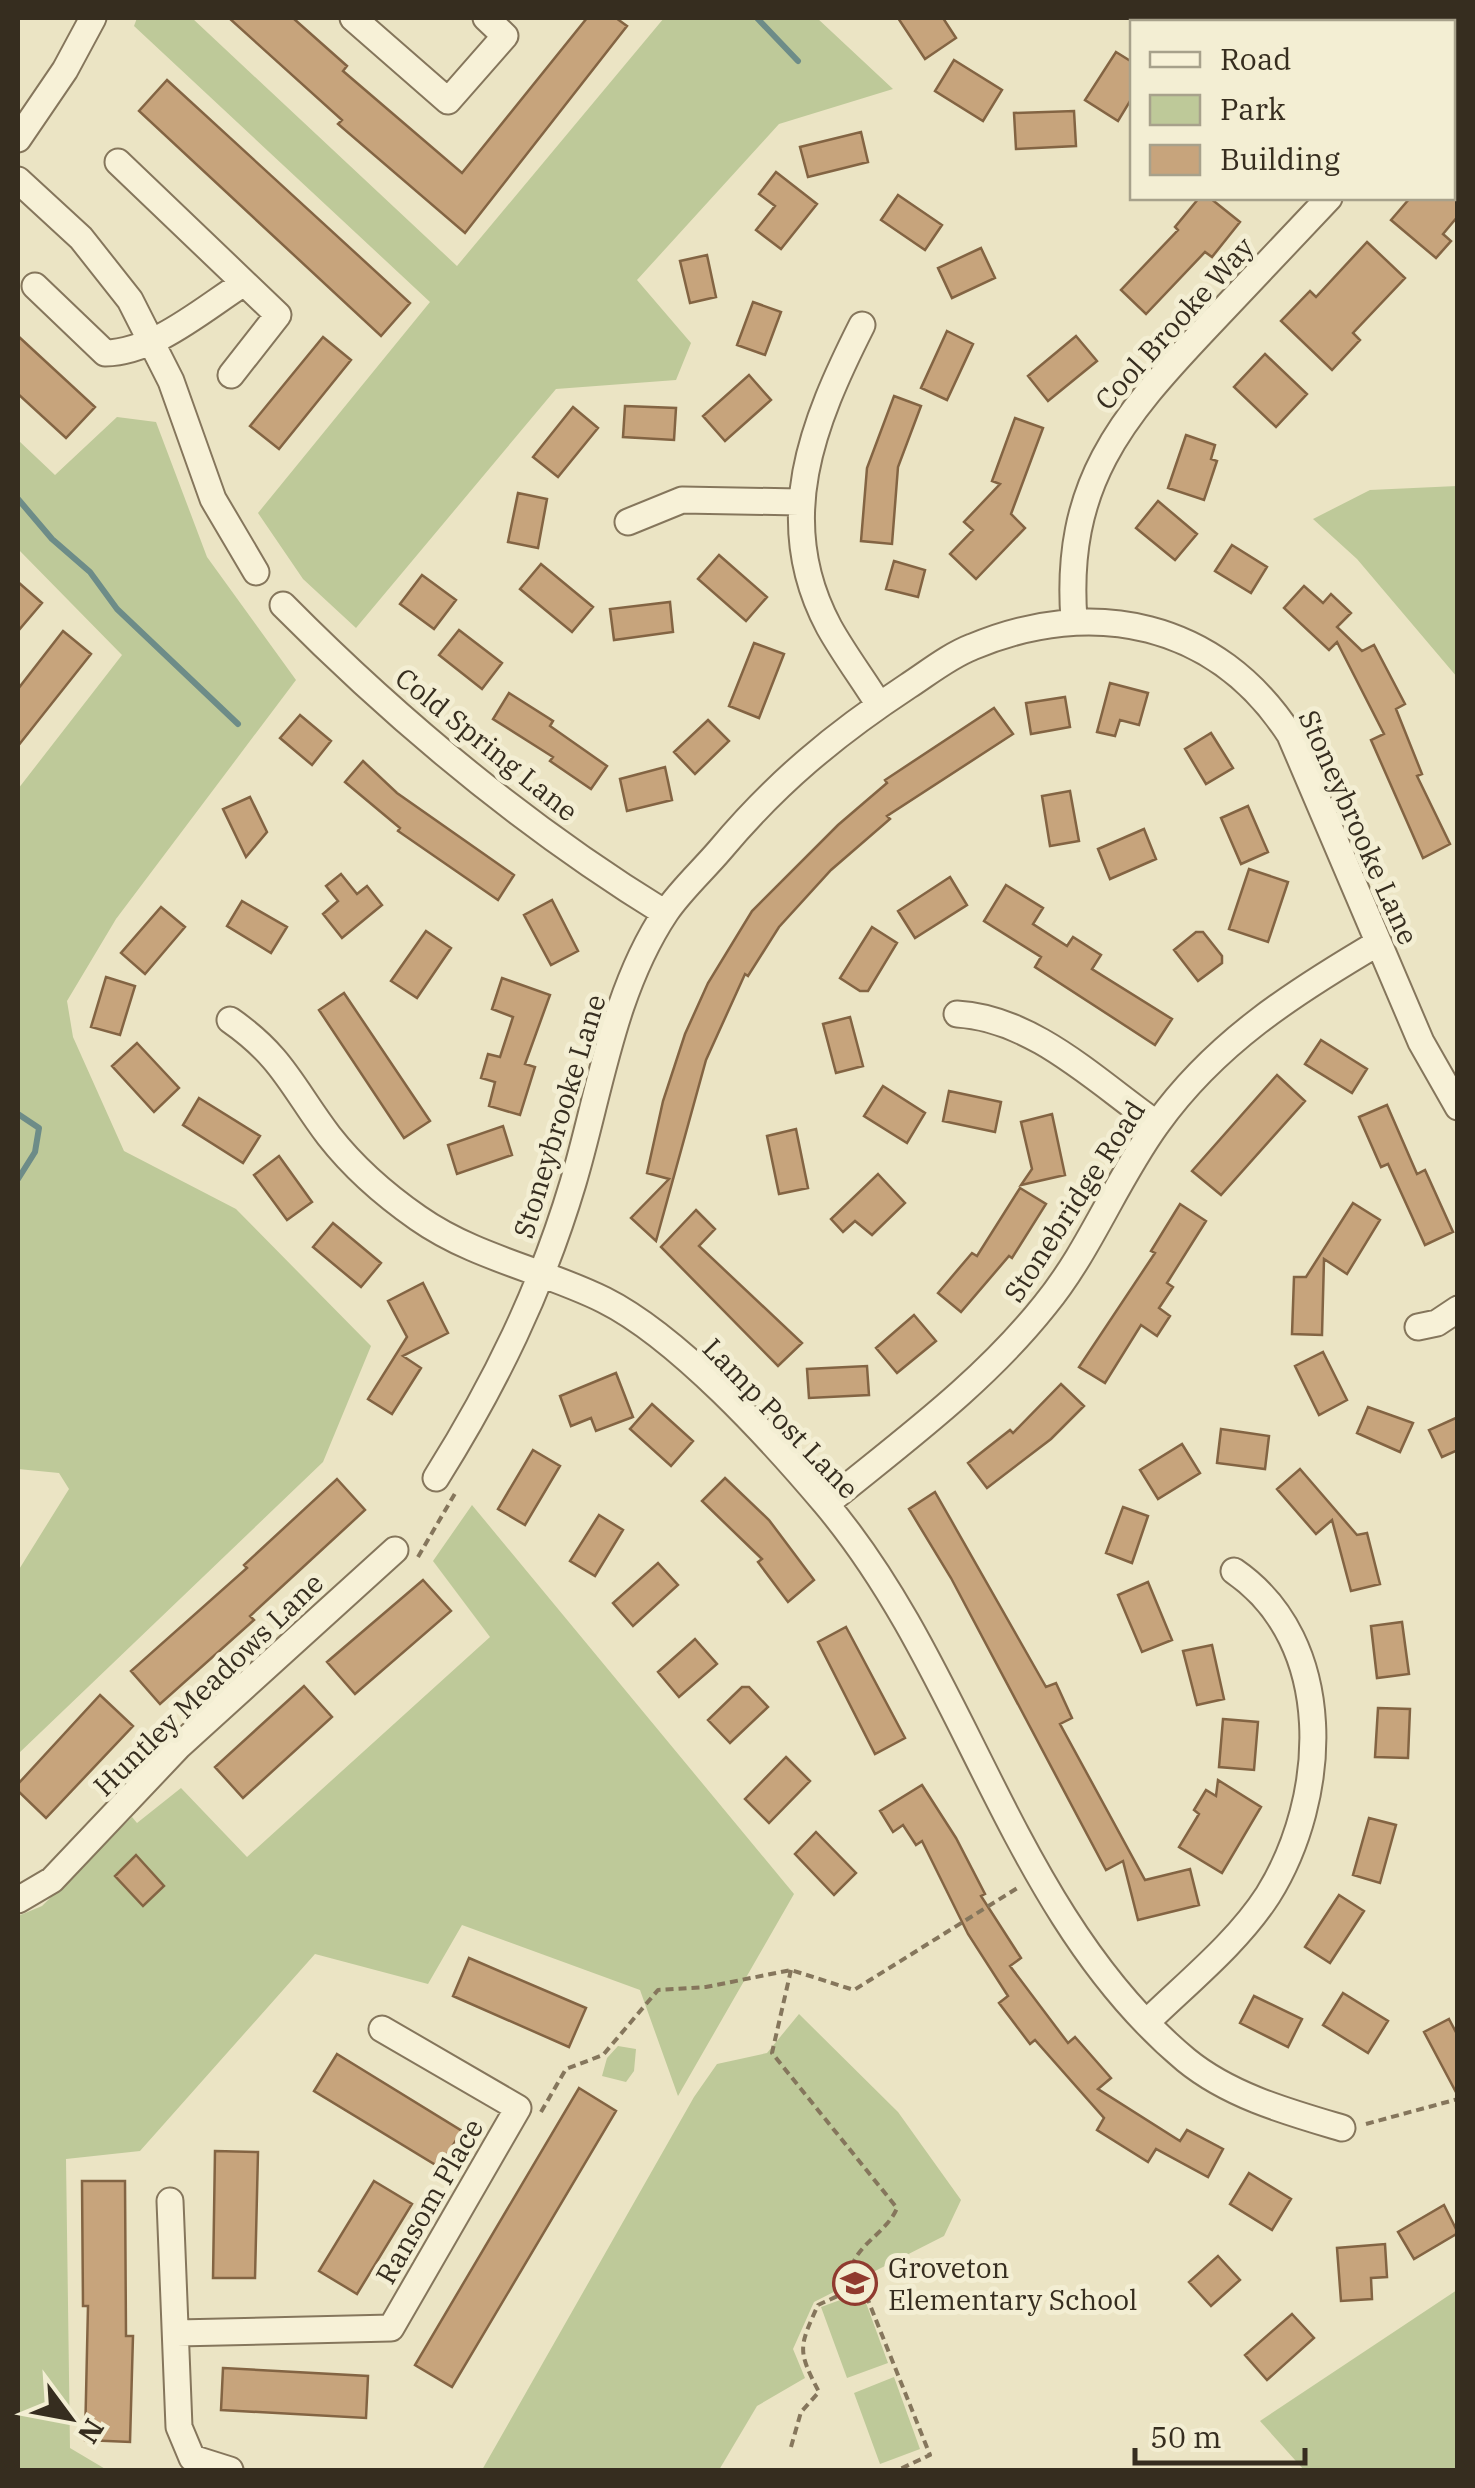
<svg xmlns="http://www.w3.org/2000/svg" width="1475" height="2488" viewBox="0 0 1475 2488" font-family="'IBM Plex Serif',serif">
<rect width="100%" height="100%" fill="#ebe4c4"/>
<!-- green -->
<path fill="#bec999" d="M137,18H192L457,266L664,18H817L893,89L779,124L637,280L691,343L676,380L556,389L356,628L303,579L258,513L430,302L134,26Z
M117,417L156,422L207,557L296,680L116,919L67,1001L73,1037L124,1151L236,1209L371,1346L323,1462L18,1754V1571L69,1489L59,1473L18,1469V789L122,655L18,549V440L55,475Z
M1457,486H1458L1457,677L1357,559L1313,519L1370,490Z
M472,1505L794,1894L678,2096L640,1990L462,1925L428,1984L315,1954L140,2151L66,2159L70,2448L107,2470H18V1916L42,1906L132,1817L137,1823L181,1788L247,1857L490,1637L433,1561Z
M799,2014L898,2112L961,2200L944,2236L814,2302L793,2349L805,2378L757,2406L719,2470H482L694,2097L717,2064L767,2053Z
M618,2046L636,2049L634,2071L626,2082L602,2076L607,2058Z
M1457,2290V2470H1304L1260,2421Z
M862,2292L888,2363L847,2378L821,2307Z
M894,2377L920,2449L880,2464L854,2393Z"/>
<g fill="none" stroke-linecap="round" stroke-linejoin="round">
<!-- stream -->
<path stroke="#6d8c88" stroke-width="6" d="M757,18L798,61
M18,499L52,539L90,572L117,609L238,724
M18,1114L39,1128L35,1152L18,1179"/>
</g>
<!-- building -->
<path fill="#c7a47c" stroke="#836443" stroke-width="2.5" d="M229,18H293L347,66L343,71L462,173L587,18H616L627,26L465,233L338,124L342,120Z
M898,18H943L956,38L925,59Z
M1116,52L1132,62V98L1118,121L1085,100Z
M954,60L1002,90L983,121L935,91Z
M167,80L410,303L381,336L139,111Z
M1074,111L1076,146L1016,149L1014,113Z
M861,132L868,162L808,177L800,147Z
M776,172L817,204L781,249L756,230L775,206L759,194Z
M898,195L942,225L925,250L881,220Z
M1199,198H1210L1240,222L1212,257L1205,252L1146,314L1121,290L1178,230L1175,227Z
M1410,198H1458V216L1443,234L1451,241L1436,258L1391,220Z
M1367,242L1405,278L1353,333L1360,340L1332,370L1281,321L1310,291L1316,297Z
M981,248L995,278L952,298L938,268Z
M707,255L716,297L690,303L680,261Z
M753,302L781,312L765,355L737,345Z
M947,331L973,344L947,400L921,388Z
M18,336L95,407L66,438L18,394Z
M1076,336L1097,361L1048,401L1028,376Z
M323,337L351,360L279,449L250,426Z
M1265,354L1307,394L1276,427L1234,387Z
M749,375L771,400L725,441L703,416Z
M894,396L921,406L898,467L892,544L861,541L867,468Z
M625,406L676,408L674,440L623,437Z
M573,407L598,428L558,477L533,457Z
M1015,418L1043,428L1011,514L1025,528L976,579L950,554L973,530L964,522L1000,484L992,481Z
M1186,435L1215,445L1211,459L1217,461L1204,500L1168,488Z
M518,493L547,499L538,548L508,542Z
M1158,501L1197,534L1175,560L1136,528Z
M1232,545L1267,567L1251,593L1215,571Z
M719,555L767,597L746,621L698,579Z
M894,561L925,570L918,597L886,589Z
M541,564L593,607L572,632L520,589Z
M422,575L456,600L434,629L400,604Z
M18,582L42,603L18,631Z
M1304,586L1323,603L1331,594L1351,613L1337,627L1362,651L1374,645L1405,704L1396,709L1422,774L1417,776L1450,844L1423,858L1371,740L1384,734L1337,642L1329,650L1284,608Z
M670,602L673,632L614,640L610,609Z
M459,630L502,663L482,689L439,655Z
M63,631L91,654L18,746V689Z
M754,643L784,654L759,718L729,706Z
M1110,683L1148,693L1139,725L1120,720L1115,736L1097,732Z
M509,693L553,721L550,726L607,766L591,789L550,761L553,757L493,719Z
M1065,697L1070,727L1031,734L1026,703Z
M994,708L1013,734L887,816L890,819L831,870L779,927L748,976L745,974L706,1060L656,1241L631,1218L669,1179L647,1173L663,1101L685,1034L708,983L752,911L838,825L887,783L885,780Z
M300,715L331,741L312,765L280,738Z
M708,720L729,741L695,774L674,752Z
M1211,733L1233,768L1206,784L1185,749Z
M363,761L397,793L514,875L498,900L398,831L400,828L345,782Z
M665,767L672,800L627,811L620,779Z
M1070,791L1079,841L1050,846L1042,796Z
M250,797L267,832L246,857L223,809Z
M1248,806L1268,852L1241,864L1221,818Z
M1144,829L1156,859L1110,879L1098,849Z
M1249,869L1288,882L1268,942L1229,929Z
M341,874L357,894L367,886L382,905L342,938L323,914L338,901L326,886Z
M950,877L967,905L915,938L898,911Z
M1006,885L1043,908L1033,924L1067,946L1073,937L1101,955L1092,969L1172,1019L1155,1045L1035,967L1041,957L984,921Z
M552,900L578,951L551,965L524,915Z
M242,901L287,927L271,953L227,926Z
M161,907L185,927L145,974L121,953Z
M872,927L897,943L868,991H860L840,978Z
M426,931L451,948L417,998L391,981Z
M1196,932H1203L1222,956V963L1198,981L1174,950Z
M106,977L135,986L120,1035L91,1027Z
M502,978L550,995L525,1064L535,1067L520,1115L489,1106L495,1082L481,1078L488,1054L500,1057L513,1017L492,1009Z
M344,993L430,1121L404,1138L319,1010Z
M850,1017L863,1066L836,1073L823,1024Z
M1321,1040L1367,1069L1352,1093L1305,1064Z
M137,1043L179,1088L154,1112L112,1066Z
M1277,1075L1305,1101L1221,1195L1192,1171Z
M883,1086L925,1113L907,1143L864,1116Z
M949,1091L1001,1102L995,1132L943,1121Z
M199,1098L260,1136L243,1163L183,1125Z
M1387,1105L1417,1174L1425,1170L1453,1232L1425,1245L1388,1164L1381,1167L1359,1117Z
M1052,1114L1065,1175L1021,1185L1032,1169L1021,1122Z
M503,1126L512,1155L457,1174L448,1145Z
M796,1129L808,1188L779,1194L767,1136Z
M279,1156L312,1202L287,1220L254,1175Z
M878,1174L905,1203L872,1235L855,1221L843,1232L831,1219Z
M1020,1188L1046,1204L1012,1258L1009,1256L961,1312L938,1293L972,1253L977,1256Z
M1353,1203L1380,1220L1347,1274L1324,1259L1322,1335L1292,1334L1294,1277H1306Z
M1180,1204L1206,1221L1167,1283L1173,1287L1159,1308L1170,1316L1157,1336L1141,1325L1105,1383L1079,1367L1155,1253L1151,1251Z
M696,1210L715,1229L699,1246L802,1343L778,1366L661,1247Z
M333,1223L381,1263L361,1287L313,1247Z
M423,1283L448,1333L403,1356L421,1368L392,1414L368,1399L407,1337L388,1301Z
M914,1315L936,1341L897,1373L876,1348Z
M1323,1352L1347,1400L1319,1415L1295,1366Z
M867,1366L869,1395L809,1398L807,1369Z
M616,1373L633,1417L596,1431L591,1418L571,1426L560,1396Z
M1061,1384L1084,1406L1051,1439L987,1488L968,1463L1010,1430L1013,1433Z
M652,1404L693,1441L671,1466L630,1429Z
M1368,1407L1413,1423L1400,1452L1357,1433Z
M1458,1417V1450L1442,1457L1429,1430Z
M1221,1429L1269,1436L1265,1469L1217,1463Z
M1182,1444L1200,1473L1158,1499L1140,1470Z
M533,1450L560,1466L525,1525L498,1509Z
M1300,1469L1357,1535L1367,1533L1380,1584L1351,1591L1332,1520L1316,1534L1277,1489Z
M725,1478L769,1520L814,1580L788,1602L758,1562L762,1559L702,1501Z
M337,1479L365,1510L250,1616L254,1620L160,1704L131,1671L247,1568L244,1565Z
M935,1492L1046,1687L1056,1683L1072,1718L1060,1724L1145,1880L1190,1869L1199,1905L1138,1920L1123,1861L1106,1870L951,1578L909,1509Z
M1123,1507L1148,1516L1132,1563L1106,1553Z
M599,1515L623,1530L595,1576L570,1561Z
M658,1563L678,1585L633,1626L613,1603Z
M423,1580L451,1611L355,1694L327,1662Z
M1148,1582L1172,1640L1142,1652L1118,1595Z
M1402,1622L1409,1674L1377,1678L1371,1626Z
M846,1627L905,1738L875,1754L818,1642Z
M695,1639L717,1664L679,1697L658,1672Z
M1212,1645L1224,1699L1197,1705L1183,1651Z
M304,1686L332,1717L243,1798L215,1767Z
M742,1687H749L768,1707L730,1743L708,1720Z
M100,1695L133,1726L46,1818L18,1791V1784Z
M1378,1708L1410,1709L1408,1758L1375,1757Z
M1223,1719L1258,1722L1254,1770L1219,1767Z
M786,1757L810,1781L769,1823L745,1799Z
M1218,1780L1261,1807L1222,1873L1179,1847L1199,1814L1194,1810L1206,1790L1216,1796Z
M922,1785L956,1838L985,1894L981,1896L1021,1958L1010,1966L1068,2043L1075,2037L1111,2078L1098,2089L1180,2141L1187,2130L1223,2149L1208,2177L1156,2149L1148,2162L1097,2130L1104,2118L1035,2040L1030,2044L999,2003L1008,1996L968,1934L922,1841L916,1845L903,1825L893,1832L880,1811Z
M1369,1818L1396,1825L1380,1883L1353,1875Z
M816,1832L856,1873L834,1895L795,1854Z
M136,1855L164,1886L143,1906L115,1876Z
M1339,1895L1364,1911L1330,1963L1305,1947Z
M469,1958L586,2008L569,2047L453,1996Z
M1343,1993L1388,2021L1368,2053L1323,2025Z
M1254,1996L1302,2019L1288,2047L1240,2023Z
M1449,2019L1458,2036V2096L1424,2032Z
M337,2054L462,2131L439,2167L314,2091Z
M579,2088L616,2111L452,2387L415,2365Z
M215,2151L258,2152L255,2278H213Z
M1249,2173L1291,2199L1272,2230L1230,2204Z
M82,2181H125L126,2336H133L130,2442L85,2440L88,2306H83Z
M374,2181L412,2204L357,2294L319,2271Z
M1444,2205L1458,2233L1414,2259L1398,2232Z
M1385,2244L1387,2277L1371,2278L1372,2299L1341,2301L1337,2248Z
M1218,2256L1240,2280L1211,2306L1189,2282Z
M1292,2314L1314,2338L1267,2380L1245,2355Z
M223,2368L368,2376L366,2418L221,2410Z"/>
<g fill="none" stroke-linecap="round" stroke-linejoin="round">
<!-- street casing -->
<g stroke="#85765c" stroke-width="29">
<path id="street" d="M353,18L448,101L505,36L486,18
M1452,66L1458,61
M18,139L65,70L93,18
M118,162L278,315L231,375
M18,180L81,238L130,300L171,381L213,499L256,572
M35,286L105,353C155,352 203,309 244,283
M862,325C813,422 772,521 829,627C844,654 863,679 879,705
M628,522L682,500L799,502
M283,605C397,720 527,828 665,913
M1074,620C1064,485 1120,419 1208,326C1249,283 1289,240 1329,198
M957,1014C1033,1018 1097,1082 1157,1124
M230,1020C283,1057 292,1087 329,1136C354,1168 385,1195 418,1218C475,1258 544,1270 604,1300C678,1337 771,1439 825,1503C968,1672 1012,1915 1186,2060C1230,2096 1288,2112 1342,2128
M1418,1327L1437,1323L1458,1309
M436,1478C495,1384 541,1290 573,1183C600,1093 612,993 666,912C681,890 703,870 720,850C776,783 835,734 908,686C928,673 949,656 972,647C1093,596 1217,622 1290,735L1421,1042L1458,1107
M826,1504C903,1441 983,1383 1045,1305C1090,1250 1115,1182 1157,1124C1215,1043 1293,993 1378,943
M18,1900L52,1880L179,1746L395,1550
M1147,2022C1188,1982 1237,1943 1268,1895C1329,1797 1337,1642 1234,1571
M170,2201L179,2427L192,2458L230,2470
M177,2333L391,2328L518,2108L382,2029"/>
</g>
<!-- path -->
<path stroke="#85765c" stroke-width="4" stroke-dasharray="8 5" stroke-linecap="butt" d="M418,1557L457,1490
M791,1970L772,2053L897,2208C885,2238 840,2250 853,2289L862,2285L930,2455L898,2470
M541,2112L566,2069L603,2055L658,1990L706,1987L791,1970L854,1990L1019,1887
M1366,2124L1458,2099
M791,2447L801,2412L819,2392C797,2350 799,2347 818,2305L853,2289"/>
<!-- street -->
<use href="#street" stroke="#f7f1d7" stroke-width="25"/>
</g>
<!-- icons -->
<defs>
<g id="school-ring" transform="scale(2.25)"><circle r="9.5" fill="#f3eed3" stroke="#903a2f" stroke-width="1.5"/><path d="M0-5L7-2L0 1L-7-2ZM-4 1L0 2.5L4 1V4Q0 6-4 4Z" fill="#903a2f"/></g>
</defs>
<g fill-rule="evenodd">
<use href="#school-ring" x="855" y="2283"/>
</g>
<g text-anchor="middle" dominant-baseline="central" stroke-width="10" stroke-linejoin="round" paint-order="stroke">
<!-- street labels -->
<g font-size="28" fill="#362d1f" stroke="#f3eed3">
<text transform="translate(1174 323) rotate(-48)">Cool Brooke Way</text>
<text transform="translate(487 744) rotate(39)">Cold Spring Lane</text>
<text transform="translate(1359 827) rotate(66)">Stoneybrooke Lane</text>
<text transform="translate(559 1116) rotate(-73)">Stoneybrooke Lane</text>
<text transform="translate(1074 1201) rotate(-57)">Stonebridge Road</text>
<text transform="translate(781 1418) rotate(46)">Lamp Post Lane</text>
<text transform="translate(208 1684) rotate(-44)">Huntley Meadows Lane</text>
<text transform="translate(429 2201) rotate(-60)">Ransom Place</text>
</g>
<!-- poi labels -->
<g font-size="28" fill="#362d1f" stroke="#f3eed3" text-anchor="start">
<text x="888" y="2267">Groveton<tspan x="888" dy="32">Elementary School</tspan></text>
</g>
</g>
<!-- border -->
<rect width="1475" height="2488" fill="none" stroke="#362d1f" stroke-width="40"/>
<!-- legend -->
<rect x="1130" y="20" width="325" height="180" fill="#f3eed3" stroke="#a7a18b" stroke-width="2.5"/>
<rect x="1150" y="52" width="50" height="15" fill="#f7f1d7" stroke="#a7a18b" stroke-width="2.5"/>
<text x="1220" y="70" font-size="30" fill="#362d1f">Road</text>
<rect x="1150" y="95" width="50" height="30" fill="#bec999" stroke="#a7a18b" stroke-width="2.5"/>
<text x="1220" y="120" font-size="30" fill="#362d1f">Park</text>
<rect x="1150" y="145" width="50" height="30" fill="#c7a47c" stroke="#a7a18b" stroke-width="2.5"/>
<text x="1220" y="170" font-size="30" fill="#362d1f">Building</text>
<!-- north arrow -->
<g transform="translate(70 2418) rotate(122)" stroke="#f3eed3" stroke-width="8" paint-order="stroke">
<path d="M0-8L18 38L0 25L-18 38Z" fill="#362d1f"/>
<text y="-15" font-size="28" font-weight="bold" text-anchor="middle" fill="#362d1f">N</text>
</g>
<!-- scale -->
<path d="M1135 2448v15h170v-15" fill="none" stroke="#362d1f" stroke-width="5"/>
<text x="1150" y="2448" font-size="30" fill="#362d1f" stroke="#f3eed3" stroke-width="8" paint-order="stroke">50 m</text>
</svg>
